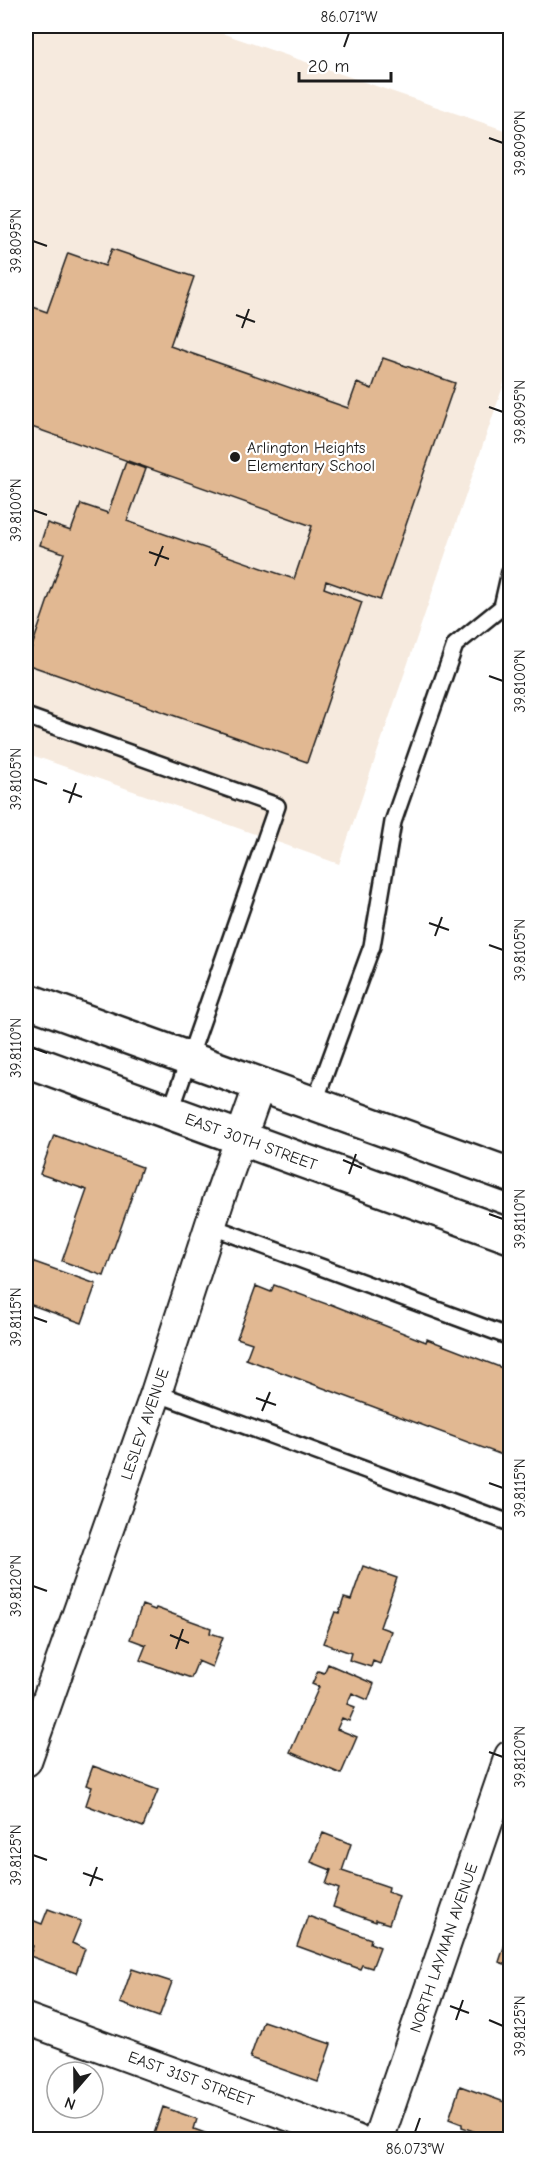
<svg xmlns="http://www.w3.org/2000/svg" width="536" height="2165" viewBox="0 0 536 2165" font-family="'Comic Neue',sans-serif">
<rect width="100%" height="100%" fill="#fff"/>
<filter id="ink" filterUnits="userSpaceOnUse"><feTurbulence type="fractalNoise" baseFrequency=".0167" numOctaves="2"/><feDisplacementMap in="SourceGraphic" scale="12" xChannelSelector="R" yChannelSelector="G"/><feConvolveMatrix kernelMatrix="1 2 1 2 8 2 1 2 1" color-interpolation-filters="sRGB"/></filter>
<g filter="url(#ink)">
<!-- built -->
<path fill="#f6eade" d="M26,26H201L510,132V366L339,864L26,753Z"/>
<!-- building -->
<path fill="#e1b892" stroke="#1c1c1c" stroke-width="1.5" d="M112,249L194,277L170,346L348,408L357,383L372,389L383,358L455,383L380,600L326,581L324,588L362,602L307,762L26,664L64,553L40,545L47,523L71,531L81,504L108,513L126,462L146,469L127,521L294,579L312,526L26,425V327L33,307L47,312L68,253L105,266Z
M54,1135L142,1167L104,1276L62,1261L87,1190L40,1174Z
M26,1259L96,1284L82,1323L26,1303Z
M274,1285L329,1305L330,1304L426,1342L427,1339L510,1371V1458L246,1359L252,1343L237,1338L256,1286L271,1292Z
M363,1566L397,1578L380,1627L391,1631L380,1664L373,1661L371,1667L349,1660L351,1653L323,1643L335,1612L339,1613L344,1598L351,1600Z
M142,1605L155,1610L156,1608L211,1628L210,1633L223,1637L212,1667L198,1661L191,1678L140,1660L146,1645L130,1639Z
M328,1664L374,1684L368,1700L352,1693L347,1704L355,1707L349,1721L342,1718L337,1729L357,1737L341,1774L290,1752L319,1687L312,1684L318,1671L324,1673Z
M93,1766L158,1790L143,1827L86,1805L92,1787L86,1785Z
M323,1833L351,1844L342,1871L389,1887L388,1892L399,1896L389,1924L376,1920V1922L333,1907L339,1889L326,1884L331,1870L311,1862Z
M48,1909L81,1921L72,1943L85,1949L76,1973L30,1956L33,1946L26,1943V1938L32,1920L42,1924Z
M308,1916L371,1939L370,1943L380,1947L372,1968L362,1965L360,1969L297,1946Z
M509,1932H510V1966L499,1962Z
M132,1969L172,1982L159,2017L120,2003Z
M263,2021L331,2044L318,2082L250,2058Z
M460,2086L510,2104V2140H498L462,2127V2124L449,2119Z
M163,2107L197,2119L194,2129L224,2140H152Z"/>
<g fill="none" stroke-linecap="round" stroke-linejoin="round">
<!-- service casing -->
<g stroke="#1c1c1c" stroke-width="20">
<path id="service" d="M510,572L502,607L510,611
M26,716L277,806L170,1113
M314,1104L372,946L393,822L455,645L502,607
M210,1226L510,1337
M156,1393L510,1523"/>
</g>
<!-- minor casing -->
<g stroke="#1c1c1c" stroke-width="34">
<path id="minor" d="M26,1761L156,1393L220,1196L260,1084
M26,2019L356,2140
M378,2140L510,1756"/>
</g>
<!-- secondary casing -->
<g stroke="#1c1c1c" stroke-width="38">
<path id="secondary" d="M26,1000L510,1175
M26,1060L510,1236"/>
</g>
<!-- service -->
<use href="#service" stroke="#fff" stroke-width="15"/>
<!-- minor -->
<use href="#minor" stroke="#fff" stroke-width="30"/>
<!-- secondary -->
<use href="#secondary" stroke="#fff" stroke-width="33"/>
</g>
</g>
<!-- ticks -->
<path fill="none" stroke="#1c1c1c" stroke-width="2" d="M344,47L349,33M489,138L503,143M33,241L47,246M236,315L255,322M242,328L249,309M489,407L503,412M33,510L47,515M149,552L169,559M155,566L163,546M489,676L503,681M33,779L47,784M63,790L82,797M69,803L76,783M429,923L449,930M435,936L442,917M489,945L503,950M33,1048L47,1053M343,1160L362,1168M349,1174L356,1154M489,1214L503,1219M33,1317L47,1322M256,1398L276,1405M262,1411L270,1392M489,1483L503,1488M33,1586L47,1591M170,1635L189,1643M176,1649L183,1629M489,1752L503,1757M33,1855L47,1860M83,1873L103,1880M90,1886L97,1867M450,2006L469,2013M456,2020L463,2000M489,2020L503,2026M415,2132L420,2118"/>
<!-- markers -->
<circle fill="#1c1c1c" stroke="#fff" stroke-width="2" cx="235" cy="457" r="6"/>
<g text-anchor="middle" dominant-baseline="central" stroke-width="4.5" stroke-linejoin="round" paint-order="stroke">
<!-- poi labels -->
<g font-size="16" fill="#1c1c1c" stroke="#fff" text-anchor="start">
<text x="247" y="448">Arlington Heights<tspan x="247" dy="18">Elementary School</tspan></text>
</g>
<!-- street labels -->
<g font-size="16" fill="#1c1c1c" stroke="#fff">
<text transform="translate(251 1142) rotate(20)">EAST 30TH STREET</text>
<text transform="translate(145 1424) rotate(-71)">LESLEY AVENUE</text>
<text transform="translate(444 1948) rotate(-71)">NORTH LAYMAN AVENUE</text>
<text transform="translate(191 2079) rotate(20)">EAST 31ST STREET</text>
</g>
</g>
<!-- margin -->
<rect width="536" height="2165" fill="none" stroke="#fff" stroke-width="66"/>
<!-- north arrow -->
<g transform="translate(75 2090) rotate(200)"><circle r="28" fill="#ffffff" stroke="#a4a4a4" stroke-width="1.5"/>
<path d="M0-4.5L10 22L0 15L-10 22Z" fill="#1c1c1c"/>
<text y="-9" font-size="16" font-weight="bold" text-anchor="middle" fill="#1c1c1c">N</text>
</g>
<!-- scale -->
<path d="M299 72v9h92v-9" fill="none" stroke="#1c1c1c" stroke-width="3"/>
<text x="308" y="72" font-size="18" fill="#1c1c1c" stroke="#ffffff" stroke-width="4.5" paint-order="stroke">20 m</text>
<rect x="33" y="33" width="470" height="2099" fill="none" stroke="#1c1c1c" stroke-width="2"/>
<g font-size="15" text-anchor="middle" fill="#1c1c1c">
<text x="349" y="22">86.071°W</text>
<text transform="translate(520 143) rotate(-90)" y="5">39.8090°N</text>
<text transform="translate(16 241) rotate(-90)" y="5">39.8095°N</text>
<text transform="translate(520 412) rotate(-90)" y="5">39.8095°N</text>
<text transform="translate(16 510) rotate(-90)" y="5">39.8100°N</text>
<text transform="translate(520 681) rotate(-90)" y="5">39.8100°N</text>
<text transform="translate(16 779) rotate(-90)" y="5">39.8105°N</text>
<text transform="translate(520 950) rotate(-90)" y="5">39.8105°N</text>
<text transform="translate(16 1048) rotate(-90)" y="5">39.8110°N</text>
<text transform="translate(520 1219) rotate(-90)" y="5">39.8110°N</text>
<text transform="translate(16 1317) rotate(-90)" y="5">39.8115°N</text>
<text transform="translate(520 1488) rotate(-90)" y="5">39.8115°N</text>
<text transform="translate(16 1586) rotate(-90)" y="5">39.8120°N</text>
<text transform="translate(520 1757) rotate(-90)" y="5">39.8120°N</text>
<text transform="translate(16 1855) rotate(-90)" y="5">39.8125°N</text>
<text transform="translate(520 2026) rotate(-90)" y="5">39.8125°N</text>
<text x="415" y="2154">86.073°W</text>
</g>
</svg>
